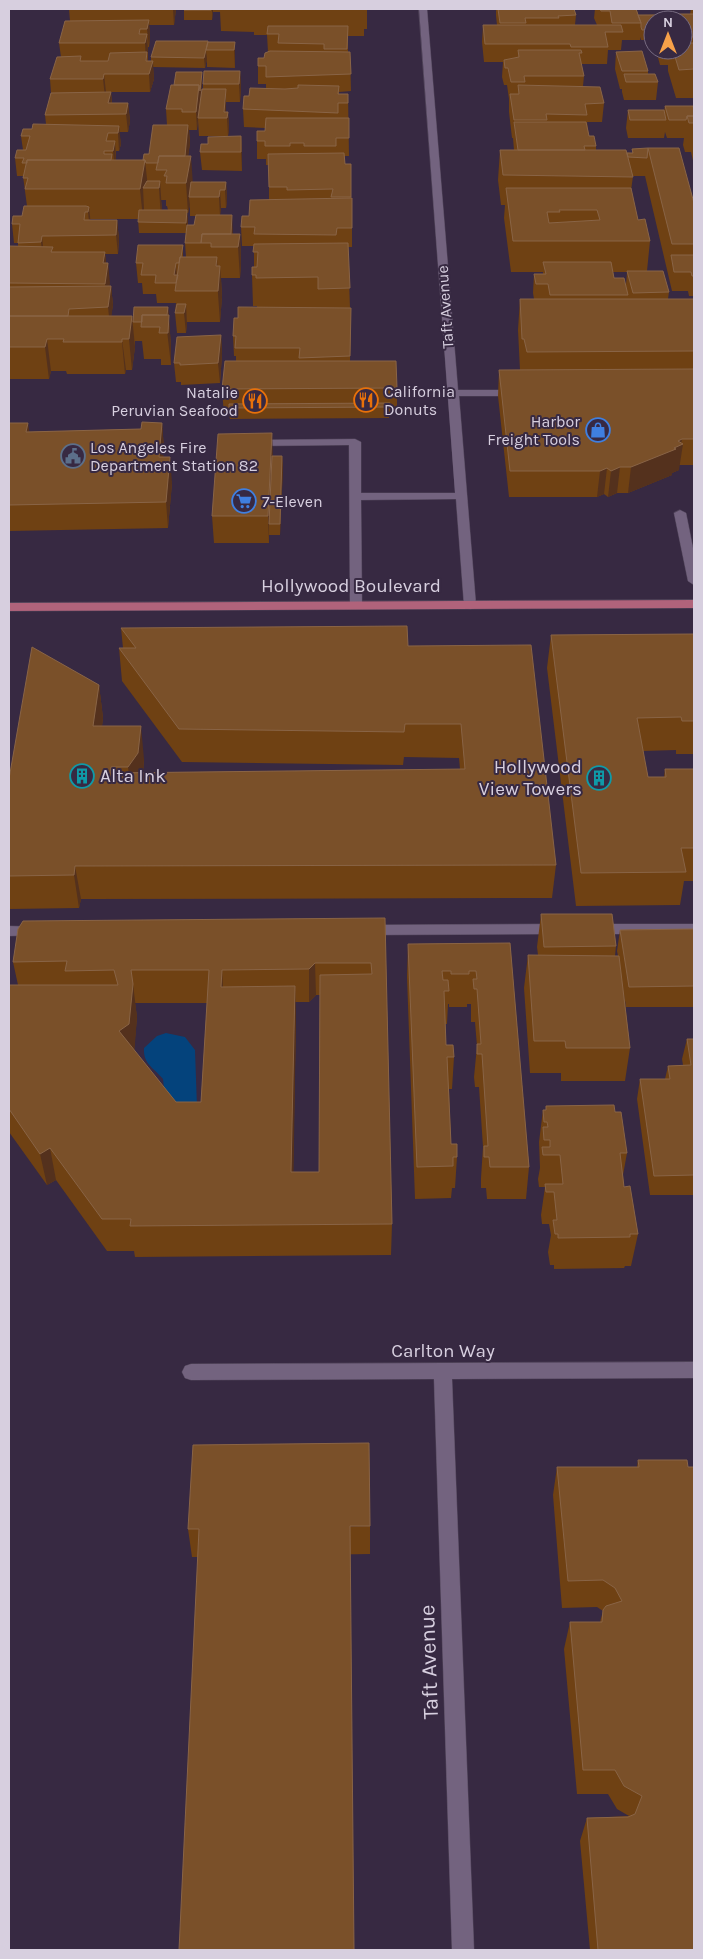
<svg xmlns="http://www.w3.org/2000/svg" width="703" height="1959" viewBox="0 0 703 1959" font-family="Karla,sans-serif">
<rect width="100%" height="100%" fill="#372942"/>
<!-- water -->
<path fill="#04437c" d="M166,1033L185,1037L195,1050L197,1107L194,1111L165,1097L163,1079C153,1067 143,1064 144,1048L157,1036Z"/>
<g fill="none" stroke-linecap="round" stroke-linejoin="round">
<!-- minor casing -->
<g stroke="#52465b" stroke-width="1">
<path id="minor" d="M419,9H427L458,390H518L523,393L518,396H459L476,605L474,608L470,609L464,605L456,499L361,500L362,605L356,609L350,605L349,445L252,446L246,443L252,440L355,439L361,442V493H455Z
M680,510L686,513L694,553V585L688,581L674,513Z
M558,924L563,925L565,929L563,933L558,934L366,935L361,934L359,930L361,926L366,925Z
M593,924H694V934H593L588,933L586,929L588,925Z
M9,926L43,927L45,931L43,935L9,936Z
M694,1362V1378L452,1379L474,1950H452L434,1379L191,1380L185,1378L182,1372L185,1366L191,1364Z"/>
</g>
<!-- major casing -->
<g stroke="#52465b" stroke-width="1">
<path id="major" d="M694,600V608L9,611V603Z"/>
</g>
<!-- minor -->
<use href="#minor" fill="#73637f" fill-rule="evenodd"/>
<!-- major -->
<use href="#major" fill="#b0637b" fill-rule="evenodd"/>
</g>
<!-- wall -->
<path fill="#6f4113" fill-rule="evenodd" d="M69,9H176L174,25H149L150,37L149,47H148V61H151V57L208,42H235V68L207,67V59L205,68L153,67L154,79L150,92H111L112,103H128L130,121L128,132H119L121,144L119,151H116V160H143L149,154L167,125L166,109L174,85L202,72V82L200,101L203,89V84L240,71L241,88L240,102H226V112H228L229,130L228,136H199L198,120L197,130H189L190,143L188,156L192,182H226L227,201L226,208H221L220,215L233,234H240L241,264L240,278H221L222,297L220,322H187L186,333H177L175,313L176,303H157L156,294H143L142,283H138L136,263L183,245V257H186L185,243L186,233H139L138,219H90V220H117L119,239L118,254H105L106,263H108L109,286H111L113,305L111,316H132L133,321L168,307L171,346V365H161V359H144L142,341H135V347L132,370H126L125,374H67L66,371H51L49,379H9V246H18V243H14L12,224L22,216L27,206L23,176H17L15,158L23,150L21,136L32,129L46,124L45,115L51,93L50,79L61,57L59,43L70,21ZM161,200H166V206H167L168,210H162ZM190,205V216H196L194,225H188L187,213H188Z
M184,9H367V29H364V36H348V52H350L351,91L339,92V94H348L349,156H345V164H351V198H352V247H348L350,308H351L350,361L397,388V414H389V418L230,419L229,415H224L222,389L236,361V356H234L233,336L238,318L257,308V306H253L252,275L254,267V246H242L241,227L249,216L269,200V165H266V159H257V141L265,131V128L244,127L243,109L249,96L266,88V84H258V66L268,52L267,35H254V32L221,31L220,12H213L212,20H184Z
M496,9H574L576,15L575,25H597L594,18L595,9H658V10H637L638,15L690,14L691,9H694V98H676L668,71V65H660L656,50H683V20H653V40H641L640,37V40H622L621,50H608L607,64H581L584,76L583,86L604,103L602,122H587L589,136L596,146V150L632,153V149L648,148L694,203V296H689L688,291H672L645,176H633L631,191L638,220L650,241L647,271L669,292L668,299H694V465H679V470L672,473V475L628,493H617L608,497L604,494L597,497H509L498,396L499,370H520L518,330L520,299H534L533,293L534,274H543V272H511L504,218L505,205H501L498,180L500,150H514L513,138H512L509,112V99L507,85H504L502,77L503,62H484L482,42L483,25H497L496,16ZM613,272H627L626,285L614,278Z
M616,52L648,71V74L658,82L656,100H624L622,92V89H620L615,69Z
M665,106L694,110V165L691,152H685L683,145L684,138H667L665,132L664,138H628L626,128L628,110L664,111Z
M241,136L242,154V171L202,170L200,152L208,144Z
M221,335L222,354L220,383L181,385V382H176L174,363Z
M9,423L29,432L141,429L162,423L164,449L163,457L172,483L168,528L9,531Z
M273,456H282L283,467L280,535H269V543H214L212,516Z
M121,628L408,646L556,865L552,898L81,899L79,908L9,909V779L99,685L103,718L102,726L144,759L143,773L460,769L459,758L404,757L403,765L182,762L122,681L119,648H123Z
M694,634V754H676V750L643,751L648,777H664L665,769H694V881H684L680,905L576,906L547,668L551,635Z
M541,914L616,946L615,956H618L617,951L620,930L694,929V1007H626L624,994L630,1048L625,1081H561V1073H530L524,988L528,955H538L537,947Z
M385,918L392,1224L391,1255L135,1257L134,1251H107L56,1180L47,1185L9,1132V985H18L13,962ZM316,995H320L319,1172H293L296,1018L295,1002H309ZM135,1003H207L201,1102H176L134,1050L137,1017Z
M510,943L529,1167L526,1199H487L486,1188H481V1178L483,1147L479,1087H475L474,1077L477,1046L475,1022H471V1004H467V1007H449V1004H448L447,1024H445L446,1045L454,1057L452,1089H449L451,1144L457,1157L455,1188H452L451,1198L415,1199L407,977L408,944Z
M687,1039H694V1195H650L637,1099L640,1079H665L668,1066L683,1065L682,1059Z
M546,1106L615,1112L627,1153L623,1175L624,1187L638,1234L631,1266H625L624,1268L554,1269V1265H550L548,1252L551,1235L549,1224H542L541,1215L545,1187H539L538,1179L540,1168L539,1142L543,1110H546Z
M638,1460L694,1950H590L580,1841L587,1818L629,1816L617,1809L608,1794H577L564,1649L570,1622H600L603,1611L597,1607L562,1608L553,1495L557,1467H637Z
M370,1526V1554L198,1557H192L188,1529Z"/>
<!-- shaded-wall -->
<path fill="#54311d" d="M173,9H176L174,25Z
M212,9H213V12L212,20Z
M149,20L150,37L149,47L147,29Z
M147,34L148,51L147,56L148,70L146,61L145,43Z
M235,42V68L234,50Z
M206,50L207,59L205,68L204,58Z
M153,61L154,79L150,92L149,74Z
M240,71L241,88L240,102L239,84Z
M202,72V82L197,130L196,112L199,85Z
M104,74L106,92L105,97L103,79Z
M226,89V118L224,112Z
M111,92L112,110L108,103Z
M128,103L130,121L128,132L126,114Z
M228,112L229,130L228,136L227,118Z
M188,125L190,143L185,181L184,163Z
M119,126L121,144L119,151L118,133Z
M241,136L242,154V171L241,152Z
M115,141L116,159L115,170L113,151Z
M191,156L193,185L189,197L190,205L188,213L186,183Z
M145,160L148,188H143L144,209L143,219L140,189Z
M160,181L162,211L161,218L159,188Z
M226,182L227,201L226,208L225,190Z
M220,190L221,208L220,216L219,197Z
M89,207L91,226L90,231L88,212Z
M187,210L188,220L187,233L186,223Z
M232,215L233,234L230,243Z
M117,220L119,239L118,254L116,235Z
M240,234L241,264L240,278L238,247Z
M42,236L44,256L43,262L41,242Z
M105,252L107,270L108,263L110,283L107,303L103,263Z
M217,257L218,286L220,266L222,297L220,322L216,266Z
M176,263L177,281V283L174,275Z
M111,286L113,305L110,326L108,307Z
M186,304L187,324L186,333L184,313Z
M168,307L171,346V365L166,322Z
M132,316L135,347L132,370L129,339Z
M221,335L222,354L220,383L218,363Z
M47,339L51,371L49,379L45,347Z
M122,339L126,370L125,374L122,342Z
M28,423L32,449L26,432Z
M162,423L164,449L161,483L159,457Z
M272,433L273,459L269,524V543L268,516Z
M682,439L681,445L683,444L679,470L672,473V475L628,493L631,467Z
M282,456L283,467L280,535V524Z
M170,457L172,483L168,528L166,502Z
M620,467L617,493L608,497L611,471Z
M607,468L604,494L597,497L600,471Z
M99,685L103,718L98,759L93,726Z
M141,726L144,759L142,786L132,801L128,767Z
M75,866L81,899L79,908L74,875Z
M315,963L316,995L309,1002V969Z
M222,970L224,1003L221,987Z
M133,984L137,1017L134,1056L119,1031Z
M295,986L296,1018L293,1204L291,1172Z
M50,1148L56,1180L47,1185L40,1154Z"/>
<!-- building -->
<path fill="#7a5029" stroke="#896446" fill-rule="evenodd" d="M184,9H212L211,10H184Z
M498,9H574L576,15L558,16L559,18H525L526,23H500Z
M600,9H636L641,23H612L610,11H601Z
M657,14H694V37H683V20H658Z
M638,15H657L656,20H653V30H642L641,27V23Z
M149,20L147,29H140L139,34H147L145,43H59L65,21Z
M483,25H621L623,32H605L608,47H571L570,44H485Z
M268,26H348L347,49H324V44L278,43L279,34H267Z
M156,41H208L204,58L151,57Z
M208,42H235L234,50H206Z
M683,43H694V69L679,70L673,50H683Z
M518,50H581L582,53H579L584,76H524L525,82H511L508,68H505L504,60L519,57Z
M270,51L350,52L351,74L266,77V66H258V58H264L265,53Z
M642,51L648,71H622L616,52Z
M147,52L146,61H153L149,74H104L103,79H50L57,57L81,56L80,61H108L110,53Z
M204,71H240L239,84H203Z
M176,72H202L200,91L199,85H174Z
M624,74H655L658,82H626Z
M171,85H199L196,112H182V109H166Z
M298,85L339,86L338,94H348V103H338V113L243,109L244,96H249L250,88L285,89L298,88Z
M518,85L600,87L604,103L585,104L587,115L546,114L547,120H514L510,94H519Z
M202,89H226L224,112H228L227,118H198Z
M111,92L108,103H128L126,114L45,115L51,93Z
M665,106H693L694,110V116H687L686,120H669Z
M628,110H664L666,120H630Z
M687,116H694V123H689Z
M266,118H349V138H336V146H304V143H290V146H265V141H257V131H265Z
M514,122H586L589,136H594L596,146H584L585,150H518Z
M33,124L119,126L118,133H108L106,141H115L113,151H104V154H112L111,160H27V163H22L24,158H15L17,150H26L30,136H21L23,129H32Z
M153,125H188L185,156H159L158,163H146L145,160H143L144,154H149Z
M241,136V152H200L201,144H208V137Z
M648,148H679L694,203V244H672Z
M648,148L647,158L628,157L627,153H633L632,149Z
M500,150H626L633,177L503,175Z
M344,153L345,164H351V197H331L333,189L287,190V187H269L268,154Z
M159,156H191L186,183H166L167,176H164L167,170H156Z
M27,160H145L140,189H25L28,178H23Z
M147,181H160L159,188H143Z
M191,182H226L225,190H220L219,197H189Z
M506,188H631L638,220L645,219L650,241H513ZM559,210H597L600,220L549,223L547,212H560Z
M352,198V228H337L336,235L254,234L255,227H241L242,216H249L250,200Z
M24,206H86L89,207L88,212H85L84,220H117L116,235L48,236H42L41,242L18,243L20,224H12L13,216H22Z
M139,210H187L186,223L138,222Z
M196,215H232L231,234H202L201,243H185L187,225H194Z
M202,234H240L238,247H211V243H201Z
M348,243L350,288L318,289V277L256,278V275H252V267H257L258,252H253L254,244Z
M138,245H183L181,257H180L179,263H176L174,275H178L176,283H155L156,275H141L143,263H136Z
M9,246L53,247L51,252H105L103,263H108L105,284L9,283Z
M671,255H694V276H692L691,272H674Z
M180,257H217L216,266H220L218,291H175Z
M543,262H611L614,278H624L628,295H550L548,284H536L534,274H546Z
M627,271H663L669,292L633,293Z
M111,286L108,307L69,309L68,316H9V287Z
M520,299H694V351L527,352L524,339H522Z
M177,304H186L184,313H175Z
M134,307H168L167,315H142V322H133Z
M238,307L351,308L350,356L299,358L300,348H235L236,336H233L234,318H238Z
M142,315H169L168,333H159L160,327H141Z
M9,316H132L129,339H122V342H63L64,339H47L45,347H9Z
M221,335L218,363L180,365V363H174L177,337Z
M225,361H396L397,388L222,389Z
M694,369V439H682L678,441L683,444L674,448L676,449L631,467H620L611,471L607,468L600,471H510L499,370Z
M390,403V407L229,408V404Z
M142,422L162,423L159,457H170L166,502L9,505V423H28L26,432L141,429Z
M272,433L268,516H212L218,434Z
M272,456H282L280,524H269Z
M407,626L408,646L531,645L556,865L75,866L74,875L9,876V779L32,647L99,685L93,726H141L138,753L128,767H111L110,773L465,769L461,724H405L404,732L179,729L119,648H136L121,628Z
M694,634V721H682L681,717L637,718L648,777H666L665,769H694V848H681L686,872L581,873L551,635Z
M541,914H612L616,946L544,947Z
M385,918L392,1224L130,1226L131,1219H102L50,1148L40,1154L9,1109V985H118L114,970L65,971L67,961L13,962L18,929L23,921ZM315,963H371L372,974L320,975L319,1172H291L295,986L221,987L222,970L309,969ZM131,970H209L201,1102H176L119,1031L129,1024L133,984Z
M694,929V986L629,987L620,930Z
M510,943L529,1167H490L489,1157H484V1146H488L482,1054H477V1044H481L477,989H474L473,979H477L476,971H469V974H451V971H442L443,980H448L449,991H444L446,1045H453L454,1057H447L451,1144H457V1157H453V1166L417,1167L408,944Z
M528,955L619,956L630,1048H566L565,1041H534Z
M687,1039H694V1175L654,1176L640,1079H670L668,1066L691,1065Z
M614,1105L615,1112H621L627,1153H620L624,1187L630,1186L638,1234H630V1237L558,1238V1234H555L553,1220H557L554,1192H546L545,1184H563L560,1155H543L542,1147H550V1140H544L543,1127H548L547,1122H544L543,1110H546V1106Z
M369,1443L370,1526H350L354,1950H179L199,1529H188L193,1445Z
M638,1460H687L688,1467H694V1950H598L587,1818L628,1817L635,1814L642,1796L624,1786L615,1770H583L570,1622H602L603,1610L606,1606L622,1601L615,1588L603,1580L568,1581L557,1467H639Z"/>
<!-- icons -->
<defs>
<g id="restaurant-ring" transform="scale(1.25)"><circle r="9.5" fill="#372942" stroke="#e8710a" stroke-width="1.5"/><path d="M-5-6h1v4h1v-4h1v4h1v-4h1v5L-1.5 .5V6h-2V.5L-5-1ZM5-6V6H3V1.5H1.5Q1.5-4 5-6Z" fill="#e8710a"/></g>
<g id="shop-ring" transform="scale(1.25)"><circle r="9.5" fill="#372942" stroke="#3f7fe0" stroke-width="1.5"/><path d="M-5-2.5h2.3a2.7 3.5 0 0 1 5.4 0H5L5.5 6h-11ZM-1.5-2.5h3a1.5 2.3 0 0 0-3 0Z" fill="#3f7fe0"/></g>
<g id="civic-ring" transform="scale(1.25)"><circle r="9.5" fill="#372942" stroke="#5c6f8a" stroke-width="1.5"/><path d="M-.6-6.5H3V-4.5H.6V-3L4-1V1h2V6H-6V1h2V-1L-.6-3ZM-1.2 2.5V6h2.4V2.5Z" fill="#5c6f8a"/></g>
<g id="supermarket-ring" transform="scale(1.25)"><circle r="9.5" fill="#372942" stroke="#3f7fe0" stroke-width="1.5"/><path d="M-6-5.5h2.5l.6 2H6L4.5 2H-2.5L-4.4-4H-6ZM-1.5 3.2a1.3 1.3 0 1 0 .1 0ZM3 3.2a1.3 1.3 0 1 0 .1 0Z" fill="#3f7fe0"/></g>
<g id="building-ring" transform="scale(1.25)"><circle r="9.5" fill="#372942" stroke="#0f9aa8" stroke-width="1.5"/><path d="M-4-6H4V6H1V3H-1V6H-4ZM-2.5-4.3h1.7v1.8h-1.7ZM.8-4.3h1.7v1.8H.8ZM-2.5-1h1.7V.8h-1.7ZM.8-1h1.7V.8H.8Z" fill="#0f9aa8"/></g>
</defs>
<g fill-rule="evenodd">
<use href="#restaurant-ring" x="366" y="400"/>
<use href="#restaurant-ring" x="255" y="401"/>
<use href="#shop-ring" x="598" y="430"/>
<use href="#civic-ring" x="73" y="456"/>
<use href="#supermarket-ring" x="244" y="501"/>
<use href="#building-ring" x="82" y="776"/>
<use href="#building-ring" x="599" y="778"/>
</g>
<g text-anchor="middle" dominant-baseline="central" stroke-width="4" stroke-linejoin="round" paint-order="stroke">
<!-- far-street labels -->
<g font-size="16" fill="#d7cfdf" stroke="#372942">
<text transform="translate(445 307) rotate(-94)">Taft Avenue</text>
</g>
<!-- far-poi labels -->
<g font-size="16" fill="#d7cfdf" stroke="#372942" text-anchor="start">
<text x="384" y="391">California<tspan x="384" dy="18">Donuts</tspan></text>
<text x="238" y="392" text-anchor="end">Natalie<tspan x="238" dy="18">Peruvian Seafood</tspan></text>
<text x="580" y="421" text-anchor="end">Harbor<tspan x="580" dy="18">Freight Tools</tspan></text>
<text x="90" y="447">Los Angeles Fire<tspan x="90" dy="18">Department Station 82</tspan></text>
<text x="262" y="501">7-Eleven</text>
</g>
<!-- street labels -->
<g font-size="19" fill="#d7cfdf" stroke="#372942">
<text x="351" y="586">Hollywood Boulevard</text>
<text x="443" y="1351">Carlton Way</text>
</g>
<!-- poi labels -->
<g font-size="19" fill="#d7cfdf" stroke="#372942" text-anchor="end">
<text x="582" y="767">Hollywood<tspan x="582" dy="22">View Towers</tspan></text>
<text x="100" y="776" text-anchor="start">Alta Ink</text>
</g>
<!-- near-street labels -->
<g font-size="22" fill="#d7cfdf" stroke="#372942">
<text transform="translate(429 1662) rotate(-92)">Taft Avenue</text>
</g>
</g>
<!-- border -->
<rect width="703" height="1959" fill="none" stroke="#d7cfdf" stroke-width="20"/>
<!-- north arrow -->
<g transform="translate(668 35)"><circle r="24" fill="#372942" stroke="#776b81"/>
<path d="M0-4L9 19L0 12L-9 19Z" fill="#f7a149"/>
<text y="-8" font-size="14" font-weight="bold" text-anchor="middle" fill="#d7cfdf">N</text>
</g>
</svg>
